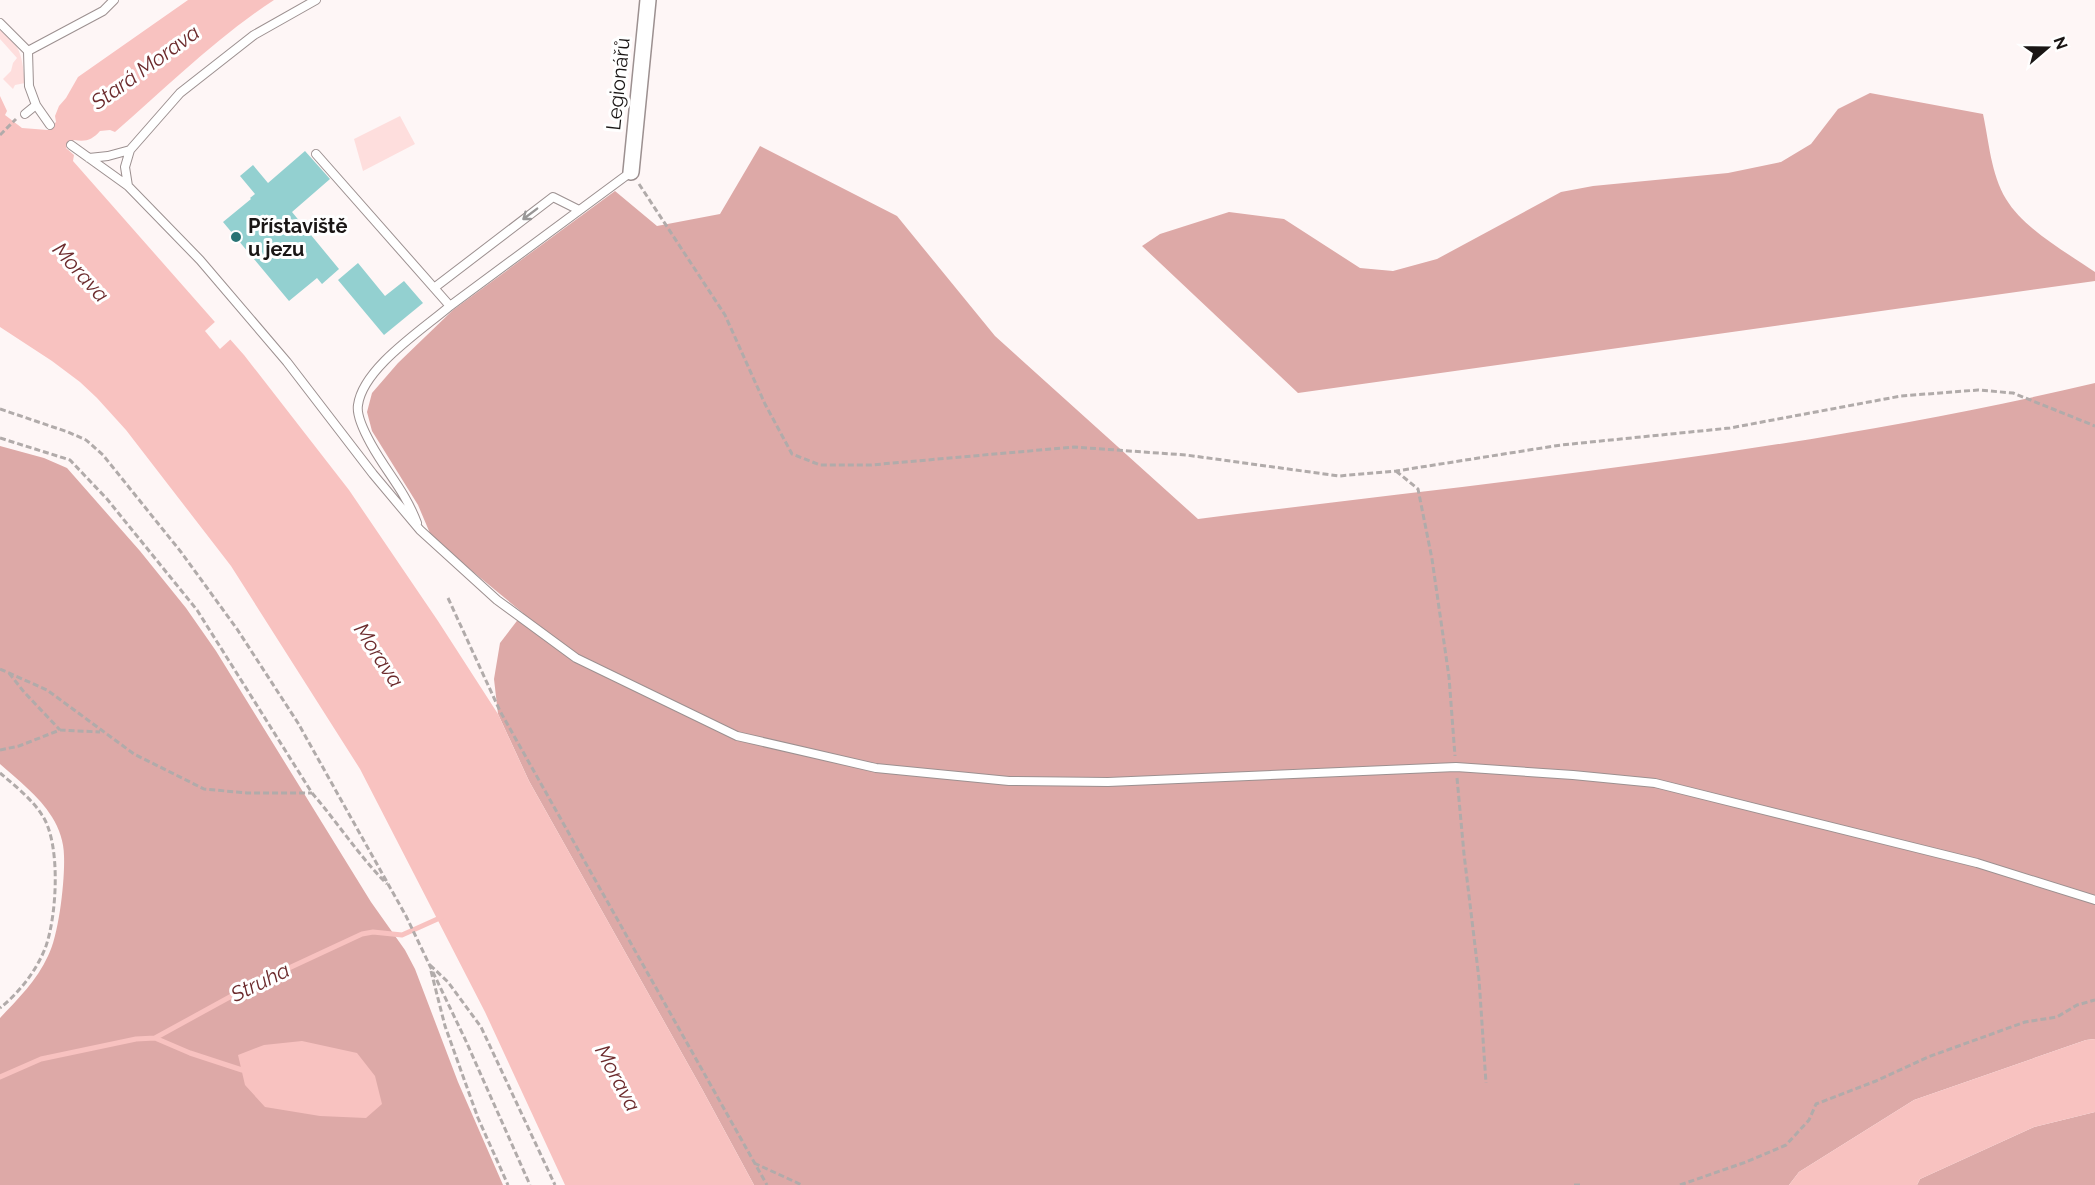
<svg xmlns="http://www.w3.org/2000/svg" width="2095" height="1185" viewBox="0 0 2095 1185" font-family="Raleway,sans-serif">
<rect width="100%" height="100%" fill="#fef6f6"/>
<!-- green -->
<path fill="#fededd" d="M0,30C22,45 22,58 25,83L15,85L13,89L3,79L11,71L13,63L17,58L0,39Z
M400,116L415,144L363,171L354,139Z"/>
<!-- forest -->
<path fill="#dda9a7" d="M1870,93L1983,114C1989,142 1991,174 2006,199C2024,229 2066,252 2095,272V281L1298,393L1142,246L1160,234L1229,212L1284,219L1360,268L1393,271L1437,259L1561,192L1593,186L1728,173L1781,162L1811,144L1838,109Z
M760,146L897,216L995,336L1198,519C1498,481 1801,453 2095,383V1039L2086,1040L1914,1100L1799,1172L1789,1185H754L702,1089L529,781L498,714L494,679L500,643L523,613L432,538L418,505L372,431L367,412L372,393L398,363L453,310L615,191L657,226L720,214Z
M0,446L44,458L67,468L140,551L186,608L216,651L371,902L405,950L415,969L458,1082L503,1185H0V1018C18,999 37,980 48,956C59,935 65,880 64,856C64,842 59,828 52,817C39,796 18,780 0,764Z
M2095,1112V1185H1917L1920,1179L2034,1127Z"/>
<!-- water -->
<path fill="#f8c2c0" d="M188,0H274C216,38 167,87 115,132L110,130L100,131C92,140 86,142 74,140L66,148L74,155L73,161L244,355L349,490L438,621L498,714L529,781L702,1089L754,1185H565L485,1012L360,769L231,566L126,430L97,398L80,382L52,361L0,327V96L7,111L5,115L22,128L48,130L56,122L55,116L59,106L66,98L78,77Z
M2095,1039V1112L2034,1127L1920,1179L1917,1185H1789L1799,1172L1914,1100L2086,1040Z
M302,1041L357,1053L375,1076L382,1104L366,1118L320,1116L265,1107L245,1085L238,1055L264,1045Z"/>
<!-- pier -->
<path fill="#fef6f6" d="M217,320L232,338L220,349L205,331Z"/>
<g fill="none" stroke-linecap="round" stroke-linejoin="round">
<!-- stream -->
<path stroke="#f8c2c0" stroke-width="5" d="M155,1038L190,1053L242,1070
M0,1077L41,1059L136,1039L155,1038L248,987L362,934L373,932L402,935L442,917"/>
</g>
<!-- building -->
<path fill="#93d0d0" d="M305,151L330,179L292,212L339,269L322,284L317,278L289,301L223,222L251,199L250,198L255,194L240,176L253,165L268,183Z
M358,263L385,296L404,281L423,303L384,335L338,280Z"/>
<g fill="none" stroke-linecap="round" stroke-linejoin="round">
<!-- service casing -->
<g stroke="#9c9090" stroke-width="10">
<path id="service" d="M0,23L28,51L29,86L36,105L25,114
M28,51L103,11L114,0
M36,105L50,125
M71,145L128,186L200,260L287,362L373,474L420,530L497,600L576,658L737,736L876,768L1009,781L1108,782L1456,767L1573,775L1655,783L1977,863L2095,900
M316,154L450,306L631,172
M89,158L108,156L130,150
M128,186L125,167L130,150L180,93L254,35L316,0
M434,288L553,197L579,210
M417,523C405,491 387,473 371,444C366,435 356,416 358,405C363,368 422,330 450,306"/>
</g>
<!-- minor casing -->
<g stroke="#9c9090" stroke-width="18">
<path id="minor" d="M631,172L648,0"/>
</g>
<!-- path -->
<path stroke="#b1abaa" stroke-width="3" stroke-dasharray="6 3" stroke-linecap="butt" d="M0,135L16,119
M639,184L725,315L765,404L792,454L820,465H871L1074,447L1186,455L1339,476L1396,471L1561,445L1730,428L1901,396L1978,390L2013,393L2095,426
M0,409L68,432L86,440L103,455L181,552L237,629L298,723L406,916L465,1039L530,1185
M0,438L70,460L107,499L197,610L312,793C338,823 359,856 387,884
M1396,471L1418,489L1432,559L1449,677L1455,756
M448,598L500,711L767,1185
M0,669L47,690L134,754L204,789L247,793H312
M9,673L24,692L60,730
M0,750L19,746L60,730L100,732
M0,773C14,785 32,799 42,815C61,843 57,914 46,946C37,970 20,992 0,1008
M1457,778L1464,854L1479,979L1486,1083
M430,965L448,982L481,1027L555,1185
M431,971L445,1026L478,1118L508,1185
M754,1163L802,1185
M1574,1185H1582
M1680,1185L1746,1162L1786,1145L1809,1120L1816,1104L1876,1081L1928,1057L2025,1022L2057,1017L2077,1005L2095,1000"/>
<!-- service -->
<use href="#service" stroke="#fff" stroke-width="8"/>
<!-- minor -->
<use href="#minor" stroke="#fff" stroke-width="15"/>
</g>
<!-- one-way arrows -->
<defs><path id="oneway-shaft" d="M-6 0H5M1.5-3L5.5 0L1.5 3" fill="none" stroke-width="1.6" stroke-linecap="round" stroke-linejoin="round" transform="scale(1.5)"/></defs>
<use stroke="#989696" href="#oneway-shaft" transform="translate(530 214) rotate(143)"/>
<!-- markers -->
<circle fill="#297374" stroke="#fff" stroke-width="2" cx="236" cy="237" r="6"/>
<g text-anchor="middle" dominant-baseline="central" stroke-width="6" stroke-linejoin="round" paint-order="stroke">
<!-- street labels -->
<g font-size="20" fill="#1a1615" stroke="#fff">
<text transform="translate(618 84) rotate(-84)">Legionářů</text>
</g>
<!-- poi labels -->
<g font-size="20" font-weight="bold" fill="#1a1615" stroke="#fff" text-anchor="start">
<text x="248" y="226">Přístaviště<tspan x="248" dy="23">u jezu</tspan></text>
</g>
<!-- water labels -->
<g font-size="21" font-style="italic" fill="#6c2b2d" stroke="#fff">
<text transform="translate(145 67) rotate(-36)">Stará Morava</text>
<text transform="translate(81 272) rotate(48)">Morava</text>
<text transform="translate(379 655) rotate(57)">Morava</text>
<text transform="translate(260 982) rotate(-26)">Struha</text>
<text transform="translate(618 1078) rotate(62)">Morava</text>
</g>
</g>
<!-- north arrow -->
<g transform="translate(2047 48) rotate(70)" stroke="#ffffff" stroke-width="4.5" paint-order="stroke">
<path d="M0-4.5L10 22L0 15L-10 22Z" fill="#1a1615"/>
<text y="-9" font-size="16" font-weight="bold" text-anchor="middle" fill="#1a1615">N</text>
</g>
</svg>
